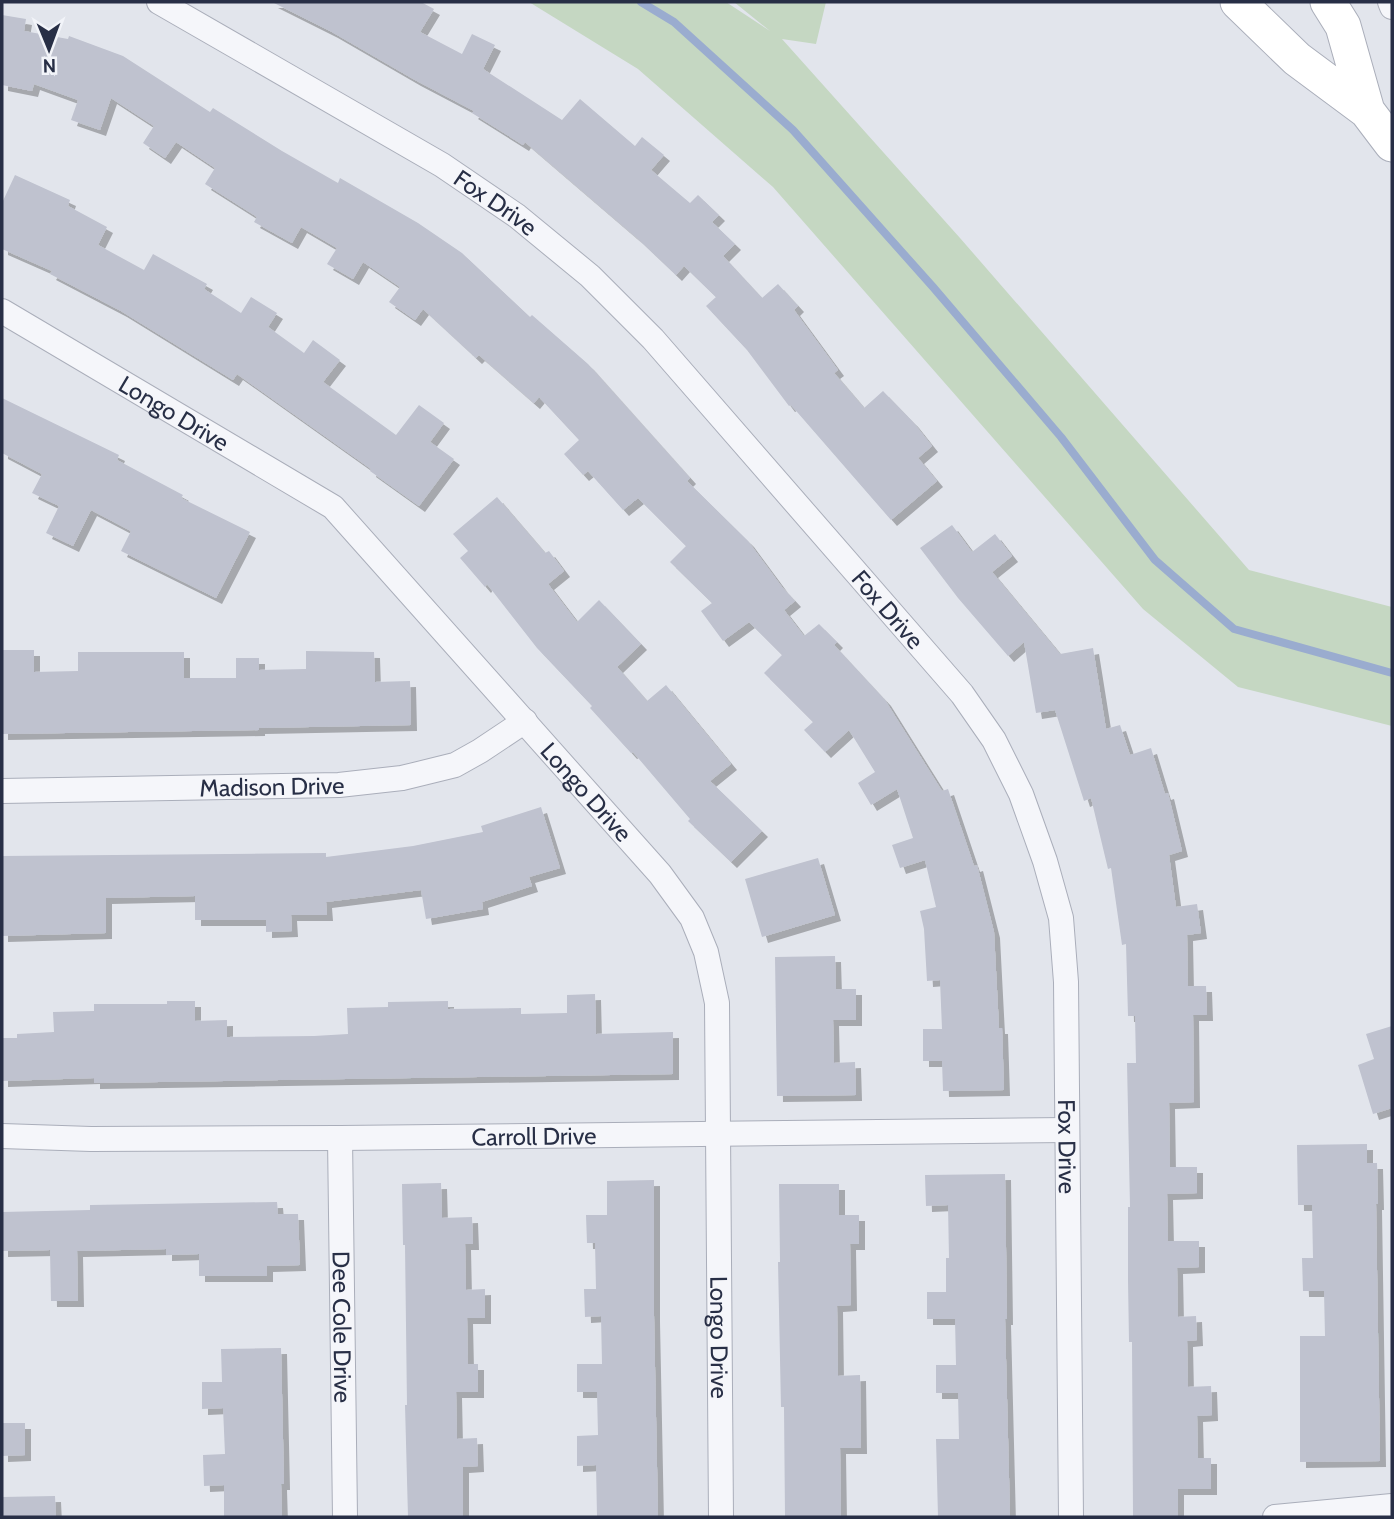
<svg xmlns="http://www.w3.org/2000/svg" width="1394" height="1519" viewBox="0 0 1394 1519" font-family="Cabin,sans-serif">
<defs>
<filter id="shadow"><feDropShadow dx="6" dy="6" stdDeviation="0" flood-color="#0004"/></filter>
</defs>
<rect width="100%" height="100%" fill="#e2e5ec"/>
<!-- green -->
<path fill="#c5d7c2" d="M529,2H726L770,31L734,2H826L816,44L782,39L960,238L1249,570L1392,607V726L1238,687L1143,609L773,187L638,69Z"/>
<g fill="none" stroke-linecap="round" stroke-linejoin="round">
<!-- stream -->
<path stroke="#9aaccf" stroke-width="8" d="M641,2L674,22L793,130L933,287L1061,437L1155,560L1234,629L1392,673"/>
</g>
<!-- building -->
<path fill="#bfc2cf" filter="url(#shadow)" d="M272,2H421L434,9L420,32L462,54L472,34L495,45L483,69L562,120L580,99L635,146L642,137L664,155L651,170L690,203L698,195L719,215L712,222L735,244L723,256L762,298L778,284L798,306L794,310L838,370L834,373L864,408L883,391L913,422L932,446L918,458L937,481L891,520L791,405L789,406L747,350L706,306L716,297L684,266L676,275L637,238L525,142L523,145L472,113L474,111L415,80L332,32Z
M2,15L26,19L24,31L68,39L69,36L123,56L210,112L213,108L282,151L338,183L340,178L418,223L462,253L530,317L532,315L588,364L690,478L687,481L748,541L782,587L795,601L784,610L804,636L819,624L837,642L834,645L885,700L942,791L948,789L974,866L977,865L994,932L999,1028H1002L1004,1090L943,1091L942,1061H923V1029H942L940,980L927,981L924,929L920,911L936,907L925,860L900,868L892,845L913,838L897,789L871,805L858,783L875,772L849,730L825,752L804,730L813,722L764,673L782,655L749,622L723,641L701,611L712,603L670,562L686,546L638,498L623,510L588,471L583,475L564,454L579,440L539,397L534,403L479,355L476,358L423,309L415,320L389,302L400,287L363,262L353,279L327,264L337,248L301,227L292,243L254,222L257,217L205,184L215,168L176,142L165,158L143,143L154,126L111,98L100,130L71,120L78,100L34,84L32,91L2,85Z
M15,175L70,200L68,206L107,227L98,245L144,270L153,254L207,284L204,289L241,313L251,297L277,313L268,327L304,353L313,340L340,360L323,382L396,435L419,405L444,423L430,442L454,459L419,506L370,471L371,469L237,374L233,380L121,311L50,274L52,271L2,249V203Z
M2,398L119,455L117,460L183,495L181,498L250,532L216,598L121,551L131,531L91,510L73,546L46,533L59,506L32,493L42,474L2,453Z
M497,497L545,553L549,551L564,571L548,584L577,622L599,600L641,644L617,667L647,701L666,685L731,764L710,781L762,831L731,862L688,821L690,819L633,752L631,753L590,708L592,706L537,648L487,584L485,587L460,558L468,551L453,534Z
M952,525L972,552L995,534L1012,556L992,572L1060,654L1093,648L1106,729L1120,725L1130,755L1151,748L1165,794L1168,793L1182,851L1169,855L1176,907L1197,904L1201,933L1187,935L1188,986H1206L1207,1015H1193L1194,1102L1169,1103L1170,1167H1197V1193L1167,1194L1168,1241H1199V1267L1177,1268L1178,1317L1196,1316L1197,1340L1187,1341L1188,1387L1211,1386L1212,1415L1197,1416L1198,1458H1211V1489H1178V1517H1133L1132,1342H1129L1128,1280V1207H1130L1127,1063H1136L1135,1016H1128L1126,944L1122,945L1111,868L1108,869L1091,798L1084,801L1055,710L1036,713L1024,642L1008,656L958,598L920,548Z
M2,650H34V672L78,671V652H184V678H236V658H259V670L306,669V651L374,652L375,682L410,681L411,725L259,728V730L2,734Z
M541,807L560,868L529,877L532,886L482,902L483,909L426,919L421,890L326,902L327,915H291L292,931L266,932V920H195V896L106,898V933L2,936V856L326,853V857L413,846L483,832L481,826Z
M818,858L835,915L762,937L745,879Z
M835,956L836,989H856V1020H833L834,1063L855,1062L856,1095L777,1096L775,957Z
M595,994L596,1034L673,1032V1074L94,1083V1078L2,1081V1038H17V1034L54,1032L53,1012L94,1011V1004H167V1001H195V1021L227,1020V1037L314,1036L348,1034L347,1008L388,1007V1002L448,1001V1009L521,1008V1014L567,1013V995Z
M1392,1026V1108L1373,1114L1358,1065L1374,1059L1366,1034Z
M1367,1144V1163H1377L1378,1204H1376L1380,1461L1300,1462V1336H1325L1324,1291H1303L1302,1258H1313L1312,1205H1298L1297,1145Z
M1005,1174L1007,1319H1005L1010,1517H938L936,1439H959L958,1393H936V1365H956L955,1319H927V1292H946V1258H949L948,1205L926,1206L925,1175Z
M654,1180V1316L658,1517H597L596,1465L577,1466V1436L598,1435L597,1392H577V1364H602L601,1316L585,1317L584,1289H596L595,1243H587L586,1215H607V1181Z
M441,1183L442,1218L472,1217L473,1244H465L466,1290L485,1289V1318H467L468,1364H478V1392H456L457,1439L477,1438L478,1466L463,1467V1517H408L405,1405H407L405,1245H403L402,1184Z
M779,1184H839V1215H859V1244H850L851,1305L837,1306L838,1376L860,1375L861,1448H840L841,1517H785L784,1407H781L778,1262H780Z
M277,1202L278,1214H298L300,1265L267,1266V1276H199V1254L166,1255V1249L77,1251L78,1301H51L50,1250L2,1251V1212L90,1210V1205Z
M281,1348L284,1484H281L282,1517H224V1485L204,1486L203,1455L225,1454L223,1408L202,1409V1382H222L221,1349Z
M2,1423H25V1455L2,1456Z
M55,1496L56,1517H2V1497Z"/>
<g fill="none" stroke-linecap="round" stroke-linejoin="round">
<!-- street casing -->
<g stroke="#aaaeba" stroke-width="26">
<g id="street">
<path id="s1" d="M159,2L442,165L517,216L590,276L653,339L962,694L994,740L1021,794L1045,861L1061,918L1066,982L1071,1517"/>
<path d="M1390,2L1392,7"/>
<path id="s2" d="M2,311L333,507L660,874L692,918L706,952L717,1003L721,1517"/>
<path id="s3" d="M2,791L339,785L402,778L455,765L480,751L525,721"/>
<path id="s4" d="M2,1136L91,1139L340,1138L1067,1130"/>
<path id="s5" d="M340,1138L345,1517"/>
<path d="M1275,1517L1392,1506"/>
</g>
</g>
<!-- secondary casing -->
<g stroke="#aaaeba" stroke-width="37">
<path id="secondary" d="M1238,2L1297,59L1367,111L1392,144
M1328,2L1343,26L1367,111"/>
</g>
<!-- street -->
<use href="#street" stroke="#f5f6fa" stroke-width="24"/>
<!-- secondary -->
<use href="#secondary" stroke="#fff" stroke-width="35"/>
</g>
<g text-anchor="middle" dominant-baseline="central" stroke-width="7" stroke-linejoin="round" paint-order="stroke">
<!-- street labels -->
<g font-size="24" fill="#282f46" stroke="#f2f4f9">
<text stroke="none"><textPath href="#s1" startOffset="392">Fox Drive</textPath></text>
<text stroke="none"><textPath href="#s2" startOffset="200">Longo Drive</textPath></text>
<text stroke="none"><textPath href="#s1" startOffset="959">Fox Drive</textPath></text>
<text stroke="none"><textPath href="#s3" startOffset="270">Madison Drive</textPath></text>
<text stroke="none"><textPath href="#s2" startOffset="766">Longo Drive</textPath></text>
<text stroke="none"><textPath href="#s4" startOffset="532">Carroll Drive</textPath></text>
<text stroke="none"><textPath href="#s1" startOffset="1547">Fox Drive</textPath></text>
<text stroke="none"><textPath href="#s5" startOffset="189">Dee Cole Drive</textPath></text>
<text stroke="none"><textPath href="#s2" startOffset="1354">Longo Drive</textPath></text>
</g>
</g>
<!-- border -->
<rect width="1394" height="1519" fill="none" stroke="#282f46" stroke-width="7"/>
<!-- north arrow -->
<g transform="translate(49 49) rotate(179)" stroke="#f2f4f9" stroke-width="5" paint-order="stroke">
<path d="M0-5L12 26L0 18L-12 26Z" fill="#282f46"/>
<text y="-10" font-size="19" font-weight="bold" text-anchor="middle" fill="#282f46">N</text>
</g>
</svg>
